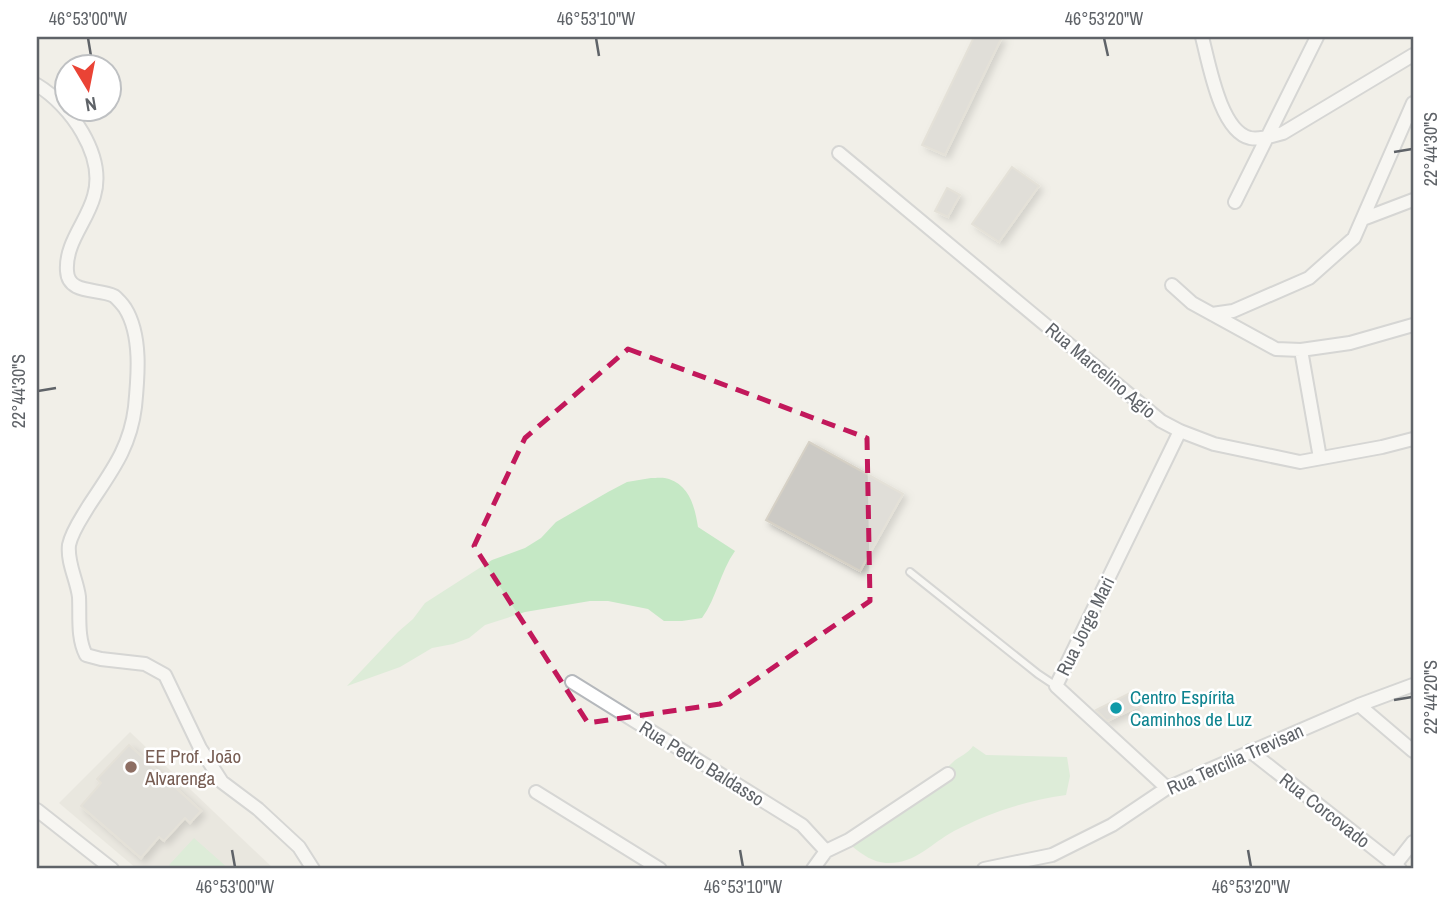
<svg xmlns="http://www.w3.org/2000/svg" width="1450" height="906" viewBox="0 0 1450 906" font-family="'Archivo Narrow',sans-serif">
<defs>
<filter id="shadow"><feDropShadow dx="4" dy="4" stdDeviation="3.5" flood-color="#0004"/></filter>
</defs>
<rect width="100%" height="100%" fill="#f1efe8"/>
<!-- education -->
<path fill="#e1ded6" d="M130,732L274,869H137L59,803Z"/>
<!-- green -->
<path fill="#c5e8c5" d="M651,478C656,478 664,477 669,479C690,486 695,508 698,527L735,551C720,572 717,597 702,618L682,621H664L648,609L608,601H590L525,612L485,625L469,638L453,644L432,648L400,667L347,686L398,632L413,619L425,603L492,560L525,548L541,538L556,522L608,492L627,482Z
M973,746L986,755L1067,757L1070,776L1066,795C1025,801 991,812 954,831C930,844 916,864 886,863C873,862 863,855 853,847C878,812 922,793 952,763C959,756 968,754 973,746Z
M194,838L229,869H174L169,865Z"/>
<!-- building -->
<path fill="#cccac5" stroke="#d6d1c6" stroke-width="2" filter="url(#shadow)" d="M974,37H1002L945,155L922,145Z
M1012,167L1039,186L999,242L972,224Z
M947,188L960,195L948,217L935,211Z
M809,442L903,494L860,571L766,520Z
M1130,693L1137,707L1107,721L1096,710Z
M129,745L201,811L190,823L185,818L164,841L159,837L141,858L81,806L101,783L97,779Z"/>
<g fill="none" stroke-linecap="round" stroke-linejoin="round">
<!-- service casing -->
<g stroke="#b5b8bc" stroke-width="10">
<path id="service" d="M910,572L1038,674L1056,686"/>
</g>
<!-- minor casing -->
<g stroke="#b5b8bc" stroke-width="16">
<path id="minor" d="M1202,37C1209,63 1220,131 1250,138C1261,140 1272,136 1283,133L1413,55
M37,85C70,105 106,155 94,196C87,222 65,243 67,271C68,295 99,288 114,296C117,298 123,305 125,308C142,335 138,377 135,407C130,449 110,473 88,507C81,519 72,531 69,545C67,563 77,580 79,597C80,616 77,638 86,655L101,659L145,664L165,675L200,748L222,782L258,809L299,847L313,869
M839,153L1161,421L1180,431L1214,444L1300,462L1382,447L1413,439
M1235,202L1317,37
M1363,219L1413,200
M1172,285L1192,303L1276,349L1301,350L1350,343L1413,325
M1212,314L1233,311L1309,278L1354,238L1413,103
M1301,350L1320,458
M572,682L802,825L826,851
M1359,705L1413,751
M1250,751L1400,869
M1167,788L1056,686L1180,431
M536,792L660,869
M37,810L112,869
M1395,865L1413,842
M813,869L826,851L849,840L948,774
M984,869L1052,855L1112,825L1167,788L1359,705L1413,685"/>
</g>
<!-- service -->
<use href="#service" stroke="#fff" stroke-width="6"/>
<!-- minor -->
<use href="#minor" stroke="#fff" stroke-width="12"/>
</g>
<!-- marked area -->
<path d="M0 0H1450V906H0ZM628,349L867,438L870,601L720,704L588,723L474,546L525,438Z" fill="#f1efe8" fill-opacity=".55" fill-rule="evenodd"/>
<path fill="none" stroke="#c2185b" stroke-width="5" stroke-dasharray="14 9" stroke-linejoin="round" d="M628,349L867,438L870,601L720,704L588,723L474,546L525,438Z"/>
<!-- ticks -->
<path fill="none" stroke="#5f6368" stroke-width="2.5" d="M88,38L91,56M596,38L599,56M1104,38L1108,56M1394,152L1412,149M38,391L56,388M1394,700L1412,697M232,850L235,867M740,850L743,867M1248,850L1251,867"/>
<!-- markers -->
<circle fill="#0f9aa8" stroke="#fff" stroke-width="2.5" cx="1116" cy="708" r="7"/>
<circle fill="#8d6e63" stroke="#fff" stroke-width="2.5" cx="131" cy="767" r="7"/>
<g text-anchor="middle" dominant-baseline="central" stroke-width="5" stroke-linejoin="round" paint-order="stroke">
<!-- street labels -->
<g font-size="19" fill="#5f6368" stroke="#fff">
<text transform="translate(1101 370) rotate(40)">Rua Marcelino Agio</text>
<text transform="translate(1085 626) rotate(-64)">Rua Jorge Mari</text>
<text transform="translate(1235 759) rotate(-24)">Rua Tercília Trevisan</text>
<text transform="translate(702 763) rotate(32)">Rua Pedro Baldasso</text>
<text transform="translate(1325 810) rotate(38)">Rua Corcovado</text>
</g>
<!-- culture labels -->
<g font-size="19" fill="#0d838f" stroke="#fff" text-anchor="start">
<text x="1130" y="697">Centro Espírita<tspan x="1130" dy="22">Caminhos de Luz</tspan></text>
</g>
<!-- education labels -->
<g font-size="19" fill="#785e54" stroke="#fff" text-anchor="start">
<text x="145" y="756">EE Prof. João<tspan x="145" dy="22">Alvarenga</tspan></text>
</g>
</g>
<!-- border -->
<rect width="1450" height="906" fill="none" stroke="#ffffff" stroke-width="77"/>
<!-- north arrow -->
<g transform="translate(88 88) rotate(170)"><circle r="33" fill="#ffffff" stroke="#bfc1c3" stroke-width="2"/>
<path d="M0-5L12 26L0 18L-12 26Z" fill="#ea4335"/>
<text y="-10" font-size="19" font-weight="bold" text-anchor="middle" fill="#5f6368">N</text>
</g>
<rect x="38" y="38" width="1374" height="829" fill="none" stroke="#5f6368" stroke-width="2.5"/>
<g font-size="18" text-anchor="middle" fill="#5f6368">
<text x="88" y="25">46°53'00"W</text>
<text x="596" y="25">46°53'10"W</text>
<text x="1104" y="25">46°53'20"W</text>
<text transform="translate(1431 149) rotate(-90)" y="6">22°44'30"S</text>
<text transform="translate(19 391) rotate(-90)" y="6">22°44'30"S</text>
<text transform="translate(1431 697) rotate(-90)" y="6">22°44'20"S</text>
<text x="235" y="893">46°53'00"W</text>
<text x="743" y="893">46°53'10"W</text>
<text x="1251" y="893">46°53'20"W</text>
</g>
</svg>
